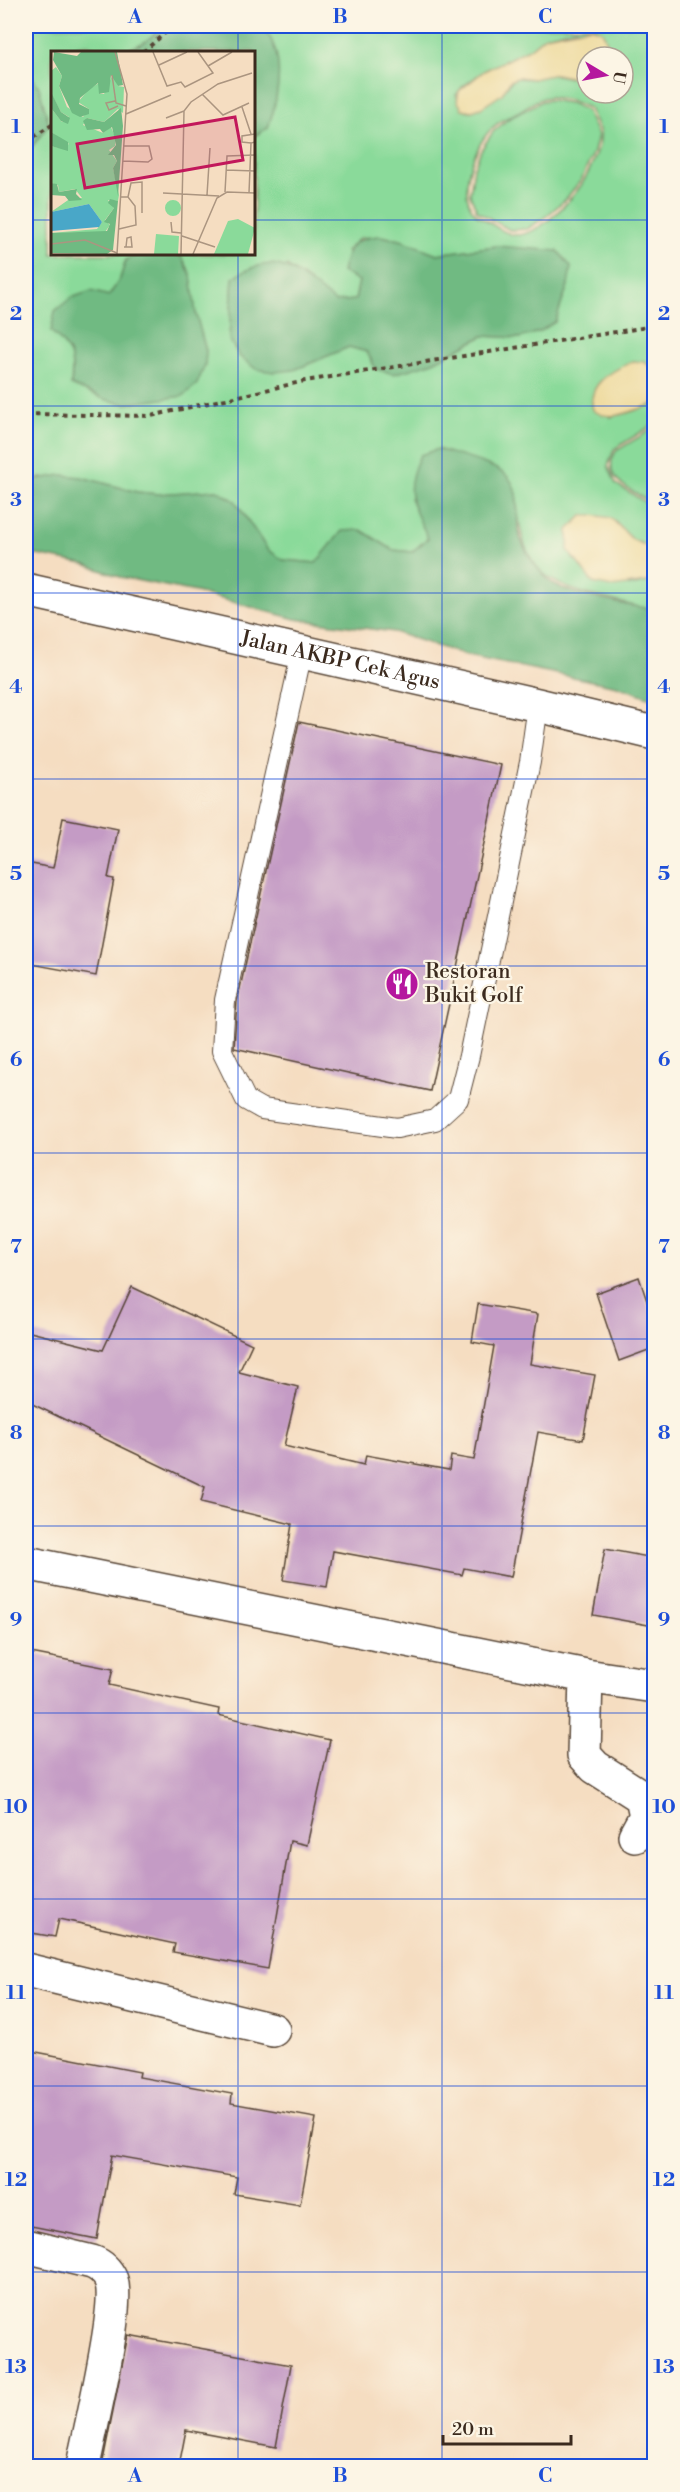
<svg xmlns="http://www.w3.org/2000/svg" width="680" height="2492" viewBox="0 0 680 2492" font-family="'Libre Bodoni',serif">
<rect width="100%" height="100%" fill="#fcf5e5"/>
<filter id="ink" filterUnits="userSpaceOnUse"><feTurbulence type="fractalNoise" baseFrequency=".0167" numOctaves="2"/><feDisplacementMap in="SourceGraphic" scale="12" xChannelSelector="R" yChannelSelector="G"/><feConvolveMatrix kernelMatrix="1 2 1 2 8 2 1 2 1" color-interpolation-filters="sRGB"/></filter>
<filter id="wash" filterUnits="userSpaceOnUse"><feTurbulence type="fractalNoise" baseFrequency=".008" numOctaves="4" result="noise"/><feDisplacementMap in="SourceGraphic" scale="24" xChannelSelector="R" yChannelSelector="G"/><feGaussianBlur stdDeviation="1.35" result="paint"/><feColorMatrix in="noise" values="0 0 0 0 0 0 0 0 0 0 0 0 0 0 0 0 0 1.4 0 .05"/><feComposite in="paint" operator="in"/></filter>
<g filter="url(#wash)">
<rect width="100%" height="100%" fill="#f5ddc1"/>
<!-- green -->
<path fill="#8ada9a" stroke="#62825c" stroke-width="1.5" fill-rule="evenodd" d="M26,26H165L146,41L124,52H104L88,45L78,46L70,52H52V254H137L126,260L120,279L109,296L91,291L51,331C73,352 73,355 71,385L107,400L206,351C203,339 198,327 196,315C191,294 196,266 176,254H254V136L261,133L265,29L262,26H654V369L644,362L611,417L654,404V424L614,449L608,466L616,484L654,508V549L633,540L611,518L568,531L569,550L573,559L631,586L654,581V609C638,608 621,602 604,598C535,583 522,563 516,494L410,498L428,538L412,552L393,550L361,530L316,563L283,560L267,549L235,501L217,490L158,494L137,492L81,477L39,478L26,481V263L29,243L26,229V155L49,124L26,69ZM576,28L608,54V57H623V93H587V81L551,74L533,79L514,78L501,94L472,111H467L456,95L462,87L484,71L529,49L545,36ZM550,97L570,100L589,108C592,116 598,125 600,133C603,146 585,181 577,191C564,207 542,232 519,235C509,236 498,228 490,223C486,220 478,217 475,213C456,192 474,147 491,129C499,121 508,117 518,112C529,106 537,98 550,97ZM380,236L401,240L437,254L497,246L518,249L568,285L555,322L520,338L483,336L431,363L376,369L367,352L349,347L294,370L229,339L233,278L287,266L335,302L355,300L359,281L346,251L360,238Z
M550,100L570,103L586,110L598,135L594,152L581,180L565,200L544,218L527,229L510,230L477,211L470,194L474,168L481,150L493,132L508,119L542,101Z
M654,428V504C635,492 599,480 616,451Z"/>
<!-- forest -->
<path fill="#6fba82" stroke="#557250" stroke-width="1.5" d="M165,26H262C287,54 279,96 268,128L254,136V52H124L146,41Z
M26,69L39,87L49,124L26,155Z
M380,236L401,240L437,254L497,246L558,251L571,267L568,285L555,322L539,332L520,338L483,336L431,363L394,374L376,369L367,352L349,347L294,370L274,372L256,369L239,356L229,339L233,278C278,247 298,274 335,302L355,300L359,281L342,272C348,245 352,239 380,236Z
M137,254H176L182,257L191,275L196,314L206,351L205,365L197,384L183,396L126,404L107,400L71,385C75,357 71,350 51,331L55,311L71,298L91,291L109,296L120,279L126,260Z
M438,449C455,455 495,464 507,476C522,491 515,515 519,533C523,550 539,572 552,583C566,593 636,608 654,609V699L617,686L467,656L394,632L295,619L196,592L120,577L84,564L26,553V481L62,475L81,477L137,492L157,494L217,490L235,501L267,549L283,560L316,563L342,531L361,530L393,550L412,552L428,538C412,504 402,492 420,455Z"/>
<!-- sand -->
<path fill="#eeda9e" stroke="#94825e" stroke-width="1.5" d="M591,27L602,31C607,39 609,47 608,57H587V81L556,74L533,79L519,77L510,81L502,94L481,108L472,111L462,109L457,100L459,91L484,71L529,49L545,36Z
M633,361L644,362L654,369V404C636,409 610,424 593,410C586,383 612,371 633,361Z
M592,515L611,518L633,540L654,549V581L612,587L593,583L568,550V530L582,516Z"/>
<g id="blocks">
<!-- building -->
<path fill="#c49bc5" d="M299,722L501,765L430,1091L234,1048L237,1002Z
M63,818L118,829L108,878L114,879L96,976L26,963V863L53,868Z
M639,1277L654,1322V1348L619,1361L596,1293Z
M132,1287L252,1344L239,1372L298,1387L284,1446L364,1465L366,1455L449,1470L451,1456L474,1460L494,1346L472,1342L478,1304L538,1314L530,1364L595,1375L583,1440L538,1432L511,1577L464,1568L462,1575L333,1551L327,1587L283,1580L292,1524L201,1502L205,1487L26,1401V1331L103,1350Z
M605,1549L654,1558V1626L593,1615Z
M26,1652L113,1669L109,1685L219,1709L218,1715L330,1740L307,1845L290,1841L268,1969L173,1952L175,1944L59,1919L55,1937L26,1932Z
M26,2050L140,2072L139,2077L232,2094L231,2103L316,2118L300,2205L234,2194L237,2177L112,2155L97,2239L26,2225Z
M128,2335L291,2365L276,2447L186,2430L179,2466H102Z"/>
</g>
</g>
<g filter="url(#ink)">
<use href="#blocks" fill-opacity="0" stroke="#574536" stroke-width="1.5"/>
<g fill="none" stroke-linecap="round" stroke-linejoin="round">
<!-- service casing -->
<g stroke="#574536" stroke-width="22">
<path id="service" d="M302,652L225,1000L222,1051L246,1100L262,1109L397,1128L435,1120L458,1099L469,1056L530,762L538,705"/>
</g>
<!-- minor casing -->
<g stroke="#574536" stroke-width="36">
<path id="minor" d="M26,1563L586,1676L654,1686
M586,1676L584,1755L595,1767L642,1797L646,1816L635,1836
M26,1970L273,2030
M26,2246L92,2262C100,2265 107,2271 111,2280C121,2306 89,2433 83,2466"/>
</g>
<!-- secondary casing -->
<g stroke="#574536" stroke-width="36">
<g id="secondary">
<path id="s1" d="M26,590L538,705L654,733"/>
</g>
</g>
<!-- path -->
<path stroke="#574536" stroke-width="4" stroke-dasharray="4.5 4.5" stroke-linecap="butt" d="M143,52L173,26
M26,142L52,125
M26,414L151,416L305,381L654,326"/>
<!-- service -->
<use href="#service" stroke="#fff" stroke-width="20"/>
<!-- minor -->
<use href="#minor" stroke="#fff" stroke-width="33"/>
<!-- secondary -->
<use href="#secondary" stroke="#fff" stroke-width="33"/>
</g>
</g>
<!-- grid -->
<path fill="none" stroke="#1d4ed8" stroke-width="1.5" stroke-opacity="0.55" d="M238,26V52M442,26V2466M26,220H52M254,220H654M238,254V2466M26,406H654M26,593H654M26,779H654M26,966H654M26,1153H654M26,1339H654M26,1526H654M26,1713H654M26,1899H654M26,2086H654M26,2272H654"/>
<!-- icons -->
<defs>
<g id="restaurant-disc" transform="scale(1.725)"><circle r="9.5" fill="#b5179e" stroke="#fcf5e5"/><path d="M-5-6h1v4h1v-4h1v4h1v-4h1v5L-1.5 .5V6h-2V.5L-5-1ZM5-6V6H3V1.5H1.5Q1.5-4 5-6Z" fill="#fff"/></g>
</defs>
<g fill-rule="evenodd">
<use href="#restaurant-disc" x="402" y="984"/>
</g>
<g text-anchor="middle" dominant-baseline="central" stroke-width="4.5" stroke-linejoin="round" paint-order="stroke">
<!-- street labels -->
<g font-size="21" fill="#3b2a1e" stroke="#fcf5e5">
<text stroke="none"><textPath href="#s1" startOffset="322">Jalan AKBP Cek Agus</textPath></text>
</g>
<!-- poi labels -->
<g font-size="21" fill="#3b2a1e" stroke="#fcf5e5" text-anchor="start">
<text x="425" y="972">Restoran<tspan x="425" dy="24">Bukit Golf</tspan></text>
</g>
</g>
<!-- overview -->
<g transform="translate(51 51)">
<rect width="204" height="204" fill="#f5ddc1"/>
<path d="M5,16L11,25L8,35L16,56L32,66L38,58L27,51L38,38L48,32V43H53L62,23L67,35L73,36L72,62L67,58L53,71L36,67L32,74L52,82L60,76L65,88L64,95L58,99L66,110L62,117L68,144L67,150L57,149L63,157L54,169L59,174L54,181L0,182L46,178L51,171L38,153L0,161L20,147H31L24,138L8,141L7,134L0,132V95L8,97L18,93L0,81V57L11,71L18,66L10,61L0,42V20ZM114 157a8 8 0 1 1 16 0a8 8 0 1 1-16 0ZM187,168L204,177L197,203H163L177,170ZM105,183L128,185L127,203H103Z" fill="#8ada9a"/>
<path d="M3,1L26,5L30,1H66L72,34L67,35L60,24L58,41L48,43L47,32L29,47L28,53L38,58V63L29,66L21,62L8,35L11,25L2,9ZM0,41L10,61L19,67L17,73L10,70L0,57ZM70,57L72,75L67,145L62,117L66,110L63,104H57L65,94L61,76L52,82L49,78L36,79L32,70L36,67L53,71ZM0,81L17,91V100L0,95ZM0,132L6,133L8,141L26,138L25,143L31,149L18,150L14,145L0,144ZM59,148L67,150L62,199L56,203L0,202V182L56,180L59,173L53,171L63,157L57,152Z" fill="#6fba82"/>
<path d="M38,153L51,171L48,176L0,180V161Z" fill="#49a7c8"/>
<path fill="none" stroke="#ab9580" stroke-width="1.5" d="M64,1L76,43L66,203M102,1L116,35L130,31L134,36L162,22L147,1M108,14L136,1M157,15L181,1M61,24L65,52L75,55M151,43L172,64L198,52M64,50L55,52L58,59L67,55M191,56L200,83M75,63L120,44M115,67L133,60M200,92L191,91V85L204,83M72,110L97,111L101,108L98,95H72M175,119L204,120M174,141L176,105L204,104M112,142L168,145M198,142L200,92L204,91M156,144L159,97M77,146L80,132L91,131V162M120,171L121,181L130,182M68,178L85,174L84,155L77,146H70M131,185L164,196M0,193L34,189L66,202M73,196H81L80,186L76,187L75,196M130,203L133,60L140,51L167,33L201,22M142,203L166,147L176,141L204,142"/>
<path fill="#c2185b" fill-opacity="0.15" stroke="#c2185b" stroke-width="3" d="M184,66L192,109L34,137L26,93Z"/>
<rect width="204" height="204" fill="none" stroke="#3b2a1e" stroke-width="3"/>
</g>
<!-- margin -->
<rect width="680" height="2492" fill="none" stroke="#fcf5e5" stroke-width="66"/>
<!-- north arrow -->
<g transform="translate(605 75) rotate(100)"><circle r="28" fill="#fcf5e5" stroke="#afa495" stroke-width="1.5"/>
<path d="M0-4.5L10 22L0 15L-10 22Z" fill="#b5179e"/>
<text y="-9" font-size="16" font-weight="bold" text-anchor="middle" fill="#3b2a1e">U</text>
</g>
<!-- scale -->
<path d="M443 2435v9h128v-9" fill="none" stroke="#3b2a1e" stroke-width="3"/>
<text x="452" y="2435" font-size="18" fill="#3b2a1e" stroke="#fcf5e5" stroke-width="4.5" paint-order="stroke">20 m</text>
<rect x="33" y="33" width="614" height="2426" fill="none" stroke="#1d4ed8" stroke-width="2"/>
<g font-size="20" text-anchor="middle" font-weight="bold" fill="#1d4ed8">
<text x="135" y="23">A</text>
<text x="340" y="23">B</text>
<text x="545" y="23">C</text>
<text x="16" y="133">1</text>
<text x="664" y="133">1</text>
<text x="16" y="320">2</text>
<text x="664" y="320">2</text>
<text x="16" y="506">3</text>
<text x="664" y="506">3</text>
<text x="16" y="693">4</text>
<text x="664" y="693">4</text>
<text x="16" y="880">5</text>
<text x="664" y="880">5</text>
<text x="16" y="1066">6</text>
<text x="664" y="1066">6</text>
<text x="16" y="1253">7</text>
<text x="664" y="1253">7</text>
<text x="16" y="1439">8</text>
<text x="664" y="1439">8</text>
<text x="16" y="1626">9</text>
<text x="664" y="1626">9</text>
<text x="16" y="1813">10</text>
<text x="664" y="1813">10</text>
<text x="16" y="1999">11</text>
<text x="664" y="1999">11</text>
<text x="16" y="2186">12</text>
<text x="664" y="2186">12</text>
<text x="16" y="2373">13</text>
<text x="664" y="2373">13</text>
<text x="135" y="2482">A</text>
<text x="340" y="2482">B</text>
<text x="545" y="2482">C</text>
</g>
</svg>
